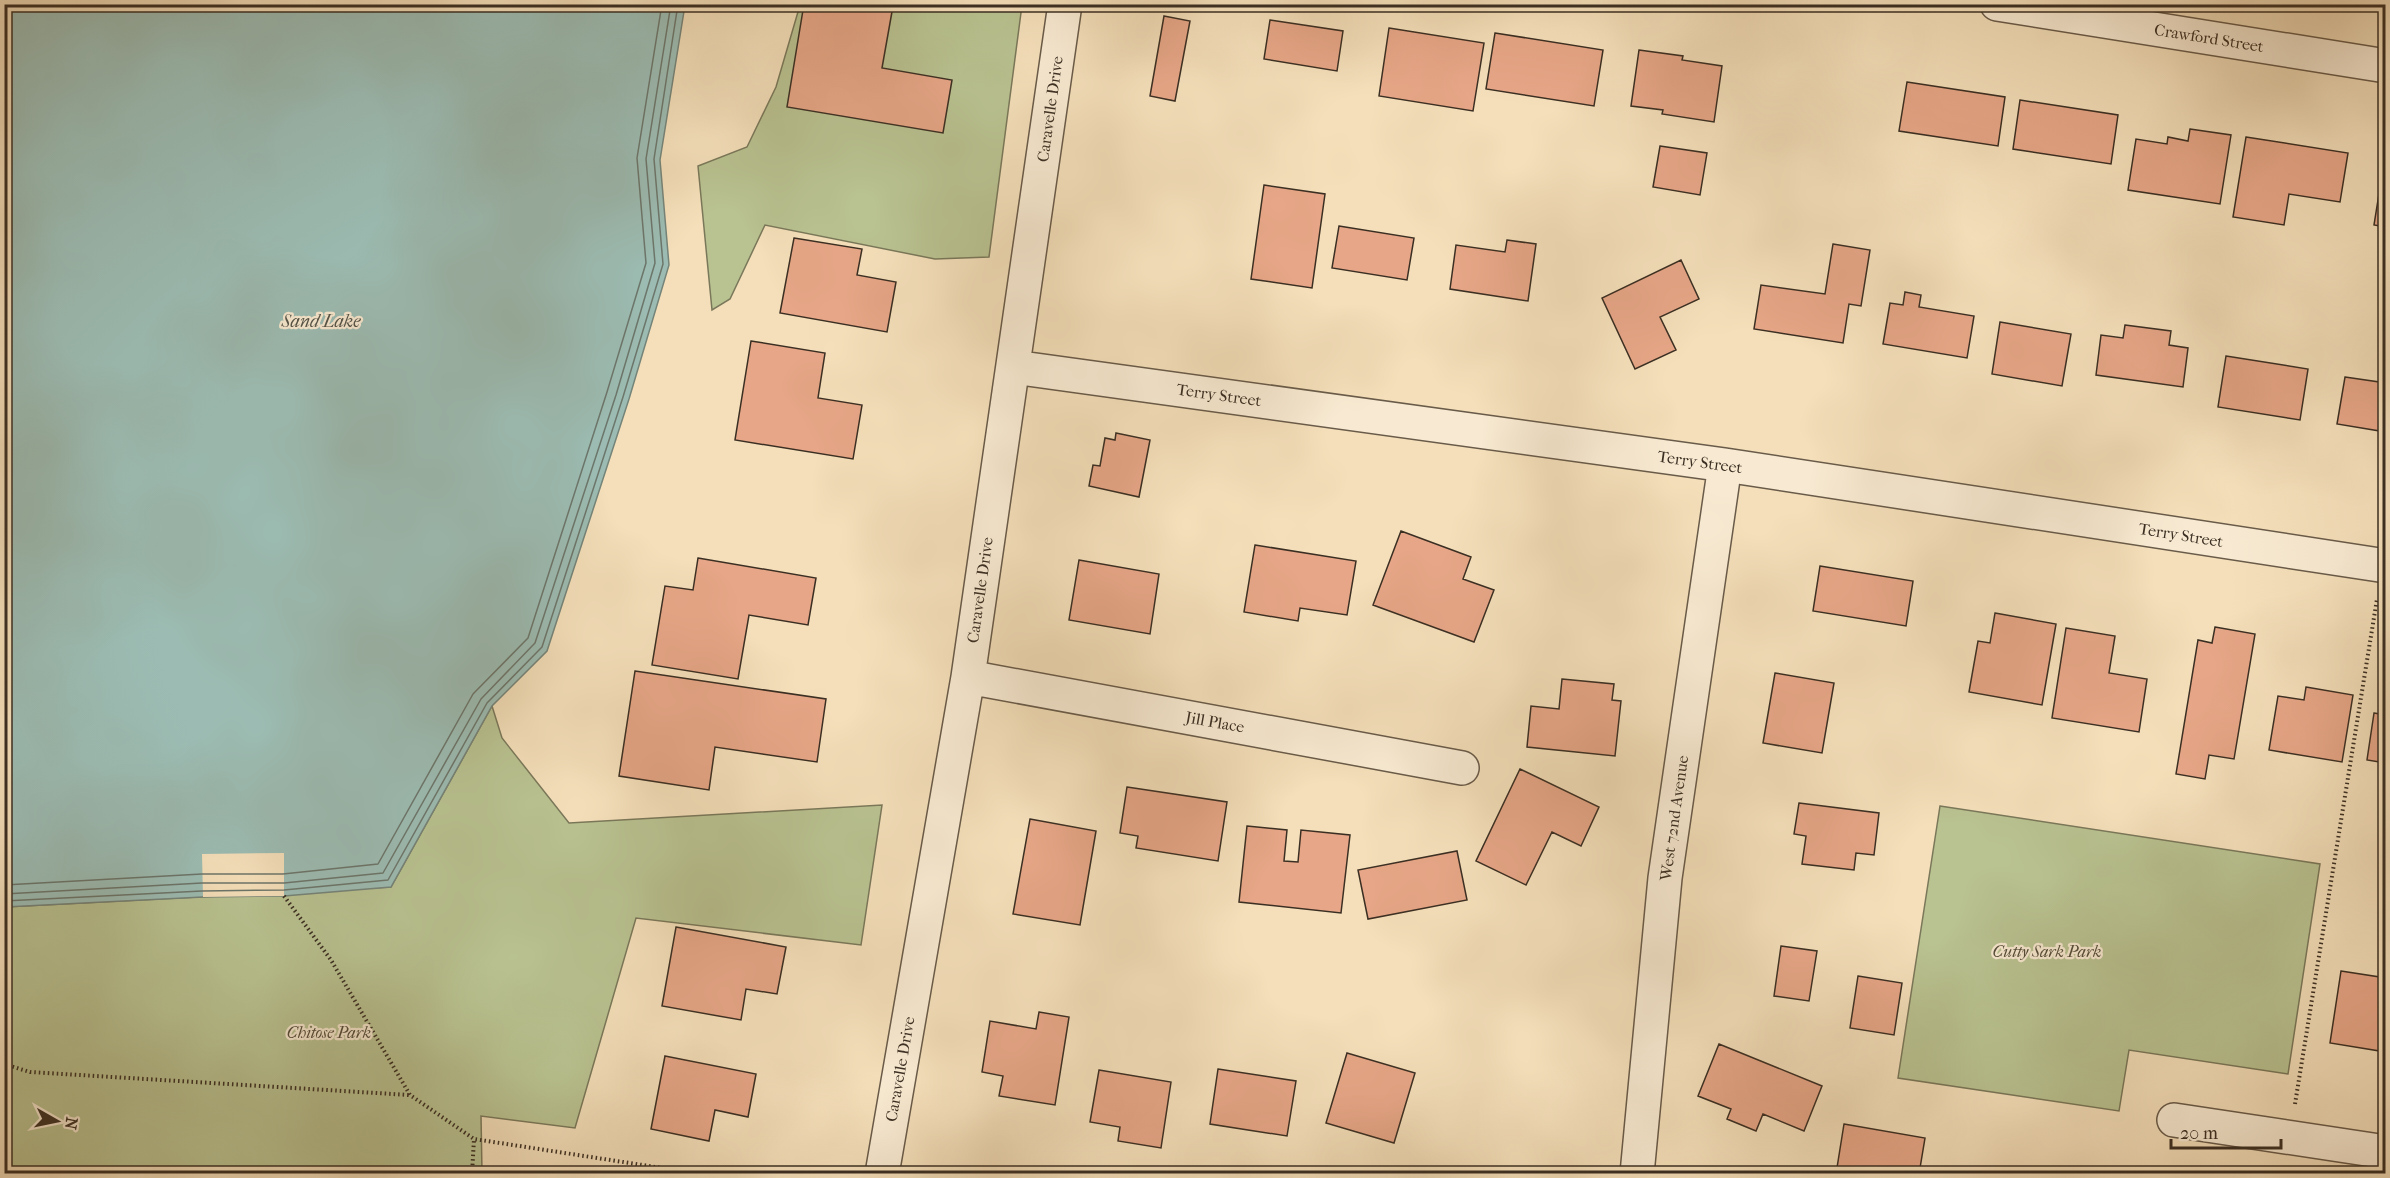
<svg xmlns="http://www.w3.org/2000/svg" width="2390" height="1178" viewBox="0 0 2390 1178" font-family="'IM FELL French Canon',serif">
<rect width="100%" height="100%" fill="#f4dfba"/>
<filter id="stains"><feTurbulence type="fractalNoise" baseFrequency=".00333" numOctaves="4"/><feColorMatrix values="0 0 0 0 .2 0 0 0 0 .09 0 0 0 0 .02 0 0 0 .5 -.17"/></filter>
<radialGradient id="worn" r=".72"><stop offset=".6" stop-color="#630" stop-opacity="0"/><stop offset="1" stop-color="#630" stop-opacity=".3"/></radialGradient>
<!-- green -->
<path fill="#b9c291" stroke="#7a785a" stroke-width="1.5" d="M800,5H1022L989,257L935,259L765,225L730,299L712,310L698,166L747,147L776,87Z
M492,706L502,738L569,823L882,805L861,945L636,918L575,1128L481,1116L482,1173L5,1174V907L391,887Z
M1940,806L2320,864L2288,1074L2129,1050L2119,1111L1898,1078Z"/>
<!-- water -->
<path fill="#9cbcb3" stroke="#758479" stroke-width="1.5" d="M5,5H685L660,160L669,265L629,399L547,651L492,706L391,887L284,896L203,897L5,907Z"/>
<!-- pier -->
<path fill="#f4dfba" d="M284,853V896L203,897L202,854Z"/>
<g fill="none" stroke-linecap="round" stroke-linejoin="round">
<!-- shore -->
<path stroke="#6c766b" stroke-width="1.5" d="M4,885L202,874H283L378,864L473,694L528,638L607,392L646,263L637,158L662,4
M4,894L202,883H284L383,873L481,699L535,643L616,395L655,263L646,159L671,4
M4,901L202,891L284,890L388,880L487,703L542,647L623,397L663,264L654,159L678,4"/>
</g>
<!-- building -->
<path fill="#e6a687" stroke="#3b2f23" stroke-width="1.5" d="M804,4H881L893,6L882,68L952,80L943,133L787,107Z
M1164,16L1190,21L1175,101L1150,96Z
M1270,20L1343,31L1337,71L1264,59Z
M1389,28L1484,43L1473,111L1379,96Z
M1495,33L1603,50L1594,106L1486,89Z
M1639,50L1683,56L1682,60L1722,66L1714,122L1662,114L1663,110L1631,106Z
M1907,82L2005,97L1998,146L1899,131Z
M2020,100L2118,115L2111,164L2013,149Z
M2190,129L2231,135L2220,204L2128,190L2136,139L2167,144L2168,137L2188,141Z
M2246,137L2348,153L2340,202L2289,194L2284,225L2233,217Z
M1660,146L1707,153L1700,195L1653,187Z
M2382,175L2386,176V227L2374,225Z
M1264,185L1325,194L1312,288L1251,279Z
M1339,226L1414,238L1407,280L1332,268Z
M794,238L862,249L857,275L896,282L887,332L780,313Z
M1507,240L1536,244L1528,301L1450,289L1456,245L1505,252Z
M1833,244L1870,250L1861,306L1849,304L1843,343L1754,329L1761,285L1825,294Z
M1681,260L1699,299L1660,317L1676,350L1635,369L1602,298Z
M1905,292L1921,295L1919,307L1974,316L1967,358L1883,344L1890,303L1903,305Z
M2000,322L2071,334L2062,386L1992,374Z
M2125,325L2171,331L2169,345L2188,348L2183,387L2096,375L2101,335L2123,338Z
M751,341L825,353L818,398L862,405L853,459L735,440Z
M2226,356L2308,369L2300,420L2218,407Z
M2345,377L2386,383V432L2337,424Z
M1116,433L1150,440L1139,497L1089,486L1093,465L1100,466L1105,438L1115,440Z
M1401,531L1471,557L1463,579L1494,590L1474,642L1373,605Z
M1255,545L1356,561L1347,615L1300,608L1298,621L1244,612Z
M698,558L816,578L808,625L749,615L738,679L652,665L665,586L693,590Z
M1079,560L1159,574L1150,634L1069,620Z
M1820,566L1913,581L1906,626L1813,611Z
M1995,613L2056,624L2042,705L1969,692L1978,641L1990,643Z
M2215,627L2255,634L2234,759L2209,755L2205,779L2176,774L2198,640L2212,643Z
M2066,628L2115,636L2109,673L2147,679L2139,732L2052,718Z
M635,671L826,699L817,762L715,747L709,790L619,776Z
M1775,673L1834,683L1822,753L1763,743Z
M1562,679L1614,684L1612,700L1621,701L1615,756L1527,747L1531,706L1559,709Z
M2306,687L2353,695L2342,762L2269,750L2278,696L2304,700Z
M2374,713L2386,715V763L2367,760Z
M1520,769L1599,807L1581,846L1552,832L1526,885L1476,861Z
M1127,787L1227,802L1218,861L1136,848L1138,836L1120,833Z
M1799,803L1879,813L1874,855L1856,853L1854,870L1802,864L1806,836L1794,834Z
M1030,819L1096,831L1080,925L1013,914Z
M1247,826L1287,830L1284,861L1298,862L1301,830L1350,835L1341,913L1239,902Z
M1457,851L1467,900L1368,919L1358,870Z
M676,927L786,947L777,994L746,989L741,1020L662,1006Z
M1781,946L1817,951L1809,1001L1774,996Z
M2341,971L2386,978V1052L2330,1043Z
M1858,976L1902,983L1894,1035L1850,1028Z
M1039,1012L1069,1017L1055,1105L999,1096L1003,1076L982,1072L990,1021L1036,1029Z
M1719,1044L1822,1086L1804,1131L1763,1114L1756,1131L1727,1119L1731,1109L1698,1096Z
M1347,1053L1415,1073L1394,1143L1326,1123Z
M665,1056L756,1074L748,1117L715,1110L709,1141L651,1129Z
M1218,1069L1296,1081L1287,1136L1210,1124Z
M1099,1070L1171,1082L1161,1148L1118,1141L1120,1127L1090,1122Z
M1844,1124L1925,1138L1919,1174H1836Z"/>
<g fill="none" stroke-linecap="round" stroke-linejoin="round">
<!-- minor casing -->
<g stroke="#695b49" stroke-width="36">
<path id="minor" d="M1997,4L2386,66
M1014,367L1725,465L2386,566
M968,677L1462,768
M2174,1120L2386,1152
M882,1174L968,677L1065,4
M1637,1174L1665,878L1725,465"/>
</g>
<!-- path -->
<path stroke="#3b2f23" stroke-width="4" stroke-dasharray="1.5 3" stroke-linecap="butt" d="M284,896L331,960L410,1095L474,1139L701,1174
M4,1064L30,1072L409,1095
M2295,1104L2377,599
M472,1174L474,1139"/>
<!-- minor -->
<use href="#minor" stroke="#f8ead2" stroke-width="33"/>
</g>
<g text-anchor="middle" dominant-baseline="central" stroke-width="4.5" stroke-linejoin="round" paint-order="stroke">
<!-- street labels -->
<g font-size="16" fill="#3b2f23" stroke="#f8ead2">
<text transform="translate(2209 38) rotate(9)">Crawford Street</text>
<text transform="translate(1050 109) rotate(-82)">Caravelle Drive</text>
<text transform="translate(1219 395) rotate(8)">Terry Street</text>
<text transform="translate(1700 462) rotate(8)">Terry Street</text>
<text transform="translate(2181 535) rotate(9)">Terry Street</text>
<text transform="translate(980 590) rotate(-82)">Caravelle Drive</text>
<text transform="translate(1215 722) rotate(10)">Jill Place</text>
<text transform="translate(1674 818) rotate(-82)">West 72nd Avenue</text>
<text transform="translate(900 1069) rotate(-80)">Caravelle Drive</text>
</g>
<!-- park labels -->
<g font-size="16" font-style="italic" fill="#544c39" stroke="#f8ead2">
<text x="2047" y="951">Cutty Sark Park</text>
<text x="329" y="1032">Chitose Park</text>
</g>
<!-- water labels -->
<g font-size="18" font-style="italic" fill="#535247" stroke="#f8ead2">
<text x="321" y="321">Sand Lake</text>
</g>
</g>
<!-- margin -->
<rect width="2390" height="1178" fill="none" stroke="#f4dfba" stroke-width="24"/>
<rect x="6" y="6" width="2378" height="1166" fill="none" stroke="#3b2f23" stroke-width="3"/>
<rect x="12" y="12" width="2366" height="1154" fill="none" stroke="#3b2f23" stroke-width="1.5"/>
<!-- north arrow -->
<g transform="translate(57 1121) rotate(99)" stroke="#f8ead2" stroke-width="4.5" paint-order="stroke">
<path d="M0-4.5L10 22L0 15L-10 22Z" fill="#3b2f23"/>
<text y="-9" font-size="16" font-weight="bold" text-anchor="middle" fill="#3b2f23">N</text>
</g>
<!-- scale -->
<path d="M2171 1139v9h110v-9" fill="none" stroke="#3b2f23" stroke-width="3"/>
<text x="2180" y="1139" font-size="18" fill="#3b2f23" stroke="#f8ead2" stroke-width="4.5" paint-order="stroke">20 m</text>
<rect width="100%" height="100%" filter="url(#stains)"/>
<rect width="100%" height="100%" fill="url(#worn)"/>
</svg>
